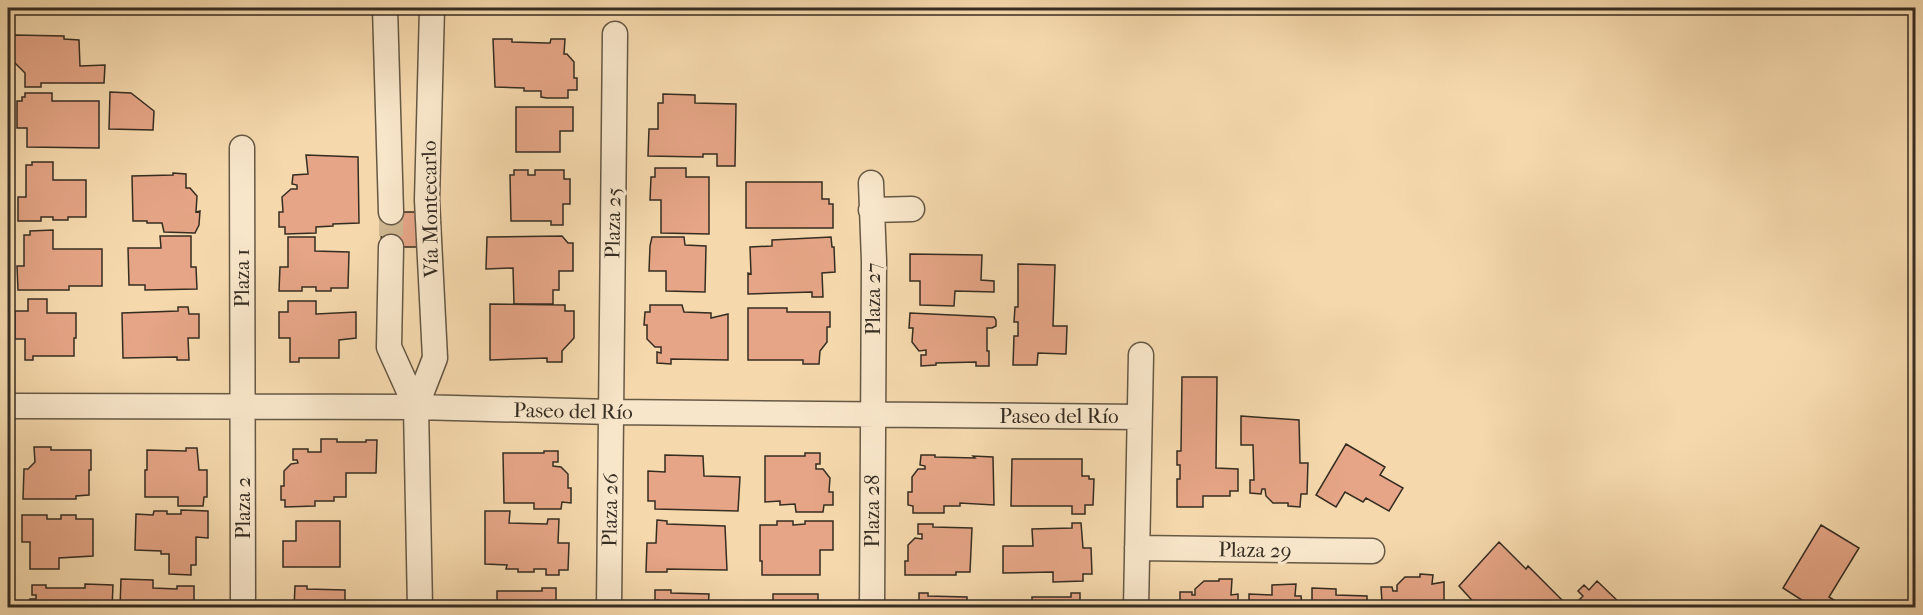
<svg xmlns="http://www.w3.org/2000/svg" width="1923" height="615" viewBox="0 0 1923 615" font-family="'IM FELL French Canon',serif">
<rect width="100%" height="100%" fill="#f5d9ad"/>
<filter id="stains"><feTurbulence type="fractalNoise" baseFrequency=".00333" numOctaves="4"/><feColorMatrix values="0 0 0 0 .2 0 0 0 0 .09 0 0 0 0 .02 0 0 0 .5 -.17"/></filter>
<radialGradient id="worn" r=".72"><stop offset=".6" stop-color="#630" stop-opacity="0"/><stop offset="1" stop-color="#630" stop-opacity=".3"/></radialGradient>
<!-- building -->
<path fill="#e5a586" stroke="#362d22" stroke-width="1.5" d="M14,35L64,36V39L79,40L80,66L105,65L104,83H41V87H25V73L14,62Z
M493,39H512V42L547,43H550L551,39H565L564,54H567L574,62V78H577V90H568V98H547L541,97V91H524V88L495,87Z
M110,92L131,93L154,111L153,130L109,129Z
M25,93H52V101H99V148L27,147V128H17V101H22V97H25Z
M663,94L695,95V103L736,104L735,166H717V154H703V157L648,156L649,129H658V103H663Z
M516,107H573V131H560V152H516Z
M306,155L358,157L359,223L333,224V226L316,227V233L285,234V227H279V212H283L282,197L291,189H297V185L292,184L293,175L308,174Z
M32,162H53V180H86V217H68V220H53V217H41V221H18V197H26V165H32Z
M655,168H686V177H709V234L661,233V200H650L651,177H655Z
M514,170H528V175H535V170H564V179H570V204H563V225H551V221H511L510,175H514Z
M173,173L186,174V188H190L197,196L196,212L200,211L199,225L195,233L164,232L162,223H147V221H133L132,176L173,175Z
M746,182H822V199H829V204H833V228H746Z
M382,212H424V247H381Z
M53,230V249H102V286H69V290H18L17,266H24V235H30V231Z
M160,236H191V267H196L197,289L145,290V285H129L128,248H161Z
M562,236L568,243H573V271H559V290H553V304H514L513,268L486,269L487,237Z
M288,237H315V251L349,252L348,288H331V291H316V287H302V291H279L280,267H288Z
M652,237H684L685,245L706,246L705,292L666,291V271H649L650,246Z
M831,237L832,247H834L835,272L822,273L823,297H812V292L748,294V273L751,274L750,247L772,246V240Z
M910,254L982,255L981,280L994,281V292L955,291L954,306L920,305V281H910Z
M1018,264L1055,265L1053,326H1067L1066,354L1038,353L1037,365H1013L1014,336H1018V322H1014L1015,307H1018Z
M28,299H47V313H76V338H74V356H33V360H25V339H15V311H28Z
M288,301H316V314L356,312V338L339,340V358H299V362H290V338H279V312H288Z
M490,304L565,305V311H574V338L562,351V362H547V358L490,360Z
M650,305H682L684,312L711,313V318L728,314V360L671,359V364L657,363V352L661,353V347H655L647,339V325H644L645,312H650Z
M178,307H188L189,314H199V338H188L189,360H177V357L123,358L122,313L178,311Z
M748,308H787V312H830V327H827V342L820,351L819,364H803V360H748Z
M910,313L994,317L996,320V326L992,328H987V351H989V366H976V362L936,363V365L921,366V355H926V350L919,351L912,342L913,328H909Z
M1182,377H1217L1216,468L1238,469V491H1230V496H1203V507H1177V479H1180V465H1177V451H1181Z
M1241,416L1299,420L1300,463H1308L1307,494H1301L1300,507L1288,506V503H1273L1266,496L1265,489H1262L1261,494L1250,493V480H1254L1253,445H1241Z
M321,439H337V442H366V440H377L376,473H346V497H334V501H315V506L285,507V500H281V486H284V471L291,464L298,463L297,460H293V449H308V452H321Z
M1346,444L1385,467L1380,475L1403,488L1389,511L1366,498L1363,502L1345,492L1336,507L1316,495Z
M34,447H51V450H91V470H89V495L76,496V499H23L24,469H28L35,462Z
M186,448H197L199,470H207V497H204L203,506H178V497H145V470H147V450L186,451Z
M544,451H558V462H553V466L561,467L568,474V488H571V503L562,502L561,509H534V503H504L503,453H544Z
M805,453H820V464H816V469H823L830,478L829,492H833V505H824L823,512H796L795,504L780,505V501L765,502V456H805Z
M665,455L703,456L704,476L740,477L738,511L655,509V501H648V471L665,472Z
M921,455H935V457L975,458L973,456L993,457L994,505L960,503V506H944V513H913V506L908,505V492H912V477L918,469H925V466L920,465Z
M1012,459H1082V476H1089V479H1094L1093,505H1085V514H1072V506H1011Z
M181,510L208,511V538L196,537V565H191V575L169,574V554H161V551L135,550L136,514L153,515L154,511H167V514H181Z
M485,511H510L509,523L547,524L548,519H559L558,543H569L568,570H559V575H546V569H534V572H518V569H506L507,565L485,564Z
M22,515H47V519H61V515H76V519H93V556L59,558V569H30V542H22Z
M657,520L667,521V524L725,526L727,570L667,569V572H646L647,543H656Z
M296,521H340V567H283V541H296Z
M777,521H793V525L805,524V521H833V550H820V575H762V561H760V525H777Z
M1072,523H1081L1083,548H1091L1092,574H1083V581L1053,582V572L1003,573V546H1033L1032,529L1072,528Z
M918,524H933V527L972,528L970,572H956V575H905V561H908V545L915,538L922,539V534H918Z
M1821,525L1859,548L1829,597L1834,600L1830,608H1814L1783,588Z
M1499,542L1526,569L1528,566L1565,603L1561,608H1500L1499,606L1497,608H1479L1459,586Z
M1420,574L1433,575L1432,584L1444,582V608H1385L1384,602H1382L1381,587H1392L1393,591H1397V585L1405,577H1420Z
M121,579L153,580V588L177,589V586H194V601L201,608H120Z
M1219,579H1232L1231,595L1238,594V608H1183V605H1180V592H1192V595H1195V589L1204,581H1219Z
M1597,581L1622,605L1620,608H1580L1576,603L1583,596L1578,591L1584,585L1589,590Z
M85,584L113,585L112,608H22L30,599H36V595H32V585H46V588H85Z
M1296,584L1295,596H1301L1302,607L1253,608V604L1249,605V594L1272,595V585Z
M295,586H307V589L345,590V608H294Z
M542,588H556V603L561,608H497V591H542Z
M1312,588L1336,589V595L1367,596V608H1312Z
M655,590H671V593L709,594L708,608H650L653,605H658V600L655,601Z
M919,593H928V596L967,597V608H919Z
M1071,593H1080V603H1083V608H1032V597H1071Z
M773,594H818V608H773Z"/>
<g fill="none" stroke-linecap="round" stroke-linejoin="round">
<!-- minor-tunnel -->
<path stroke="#cfb791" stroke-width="24" stroke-dasharray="24 12" stroke-linecap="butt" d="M391,212V247"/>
<!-- minor casing -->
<g stroke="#665845" stroke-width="27">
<path id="minor" d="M385,8L391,212
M242,148L243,608
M871,183L874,261L872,608
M871,210L912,209
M391,247L389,347L416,407
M8,406L416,407L611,412L1139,417
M1137,548L1372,551
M420,608L416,407L435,358L427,200L432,8
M609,608L615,34
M1136,608L1141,355"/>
</g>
<!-- minor -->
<use href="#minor" stroke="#f8e6ca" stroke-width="24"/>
</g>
<g text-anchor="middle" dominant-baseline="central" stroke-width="6" stroke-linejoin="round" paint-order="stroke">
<!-- street labels -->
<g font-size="21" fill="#362d22" stroke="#f8e6ca">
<text transform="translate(430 209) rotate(-91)">Vía Montecarlo</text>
<text transform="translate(613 223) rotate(-89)">Plaza 25</text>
<text transform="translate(242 278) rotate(-90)">Plaza 1</text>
<text transform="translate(873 299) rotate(-90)">Plaza 27</text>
<text transform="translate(573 411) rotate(1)">Paseo del Río</text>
<text x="1059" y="416">Paseo del Río</text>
<text transform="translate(243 508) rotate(-90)">Plaza 2</text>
<text transform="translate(610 510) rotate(-89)">Plaza 26</text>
<text transform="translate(872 511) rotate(-90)">Plaza 28</text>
<text transform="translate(1255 550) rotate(1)">Plaza 29</text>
</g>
</g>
<!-- margin -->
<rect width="1923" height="615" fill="none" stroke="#f5d9ad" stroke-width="30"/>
<rect x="9" y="9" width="1905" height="597" fill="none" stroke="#362d22" stroke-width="3"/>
<rect x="15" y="15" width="1893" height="585" fill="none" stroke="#362d22" stroke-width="1.5"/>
<rect width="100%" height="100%" filter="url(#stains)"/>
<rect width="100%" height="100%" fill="url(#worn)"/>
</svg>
